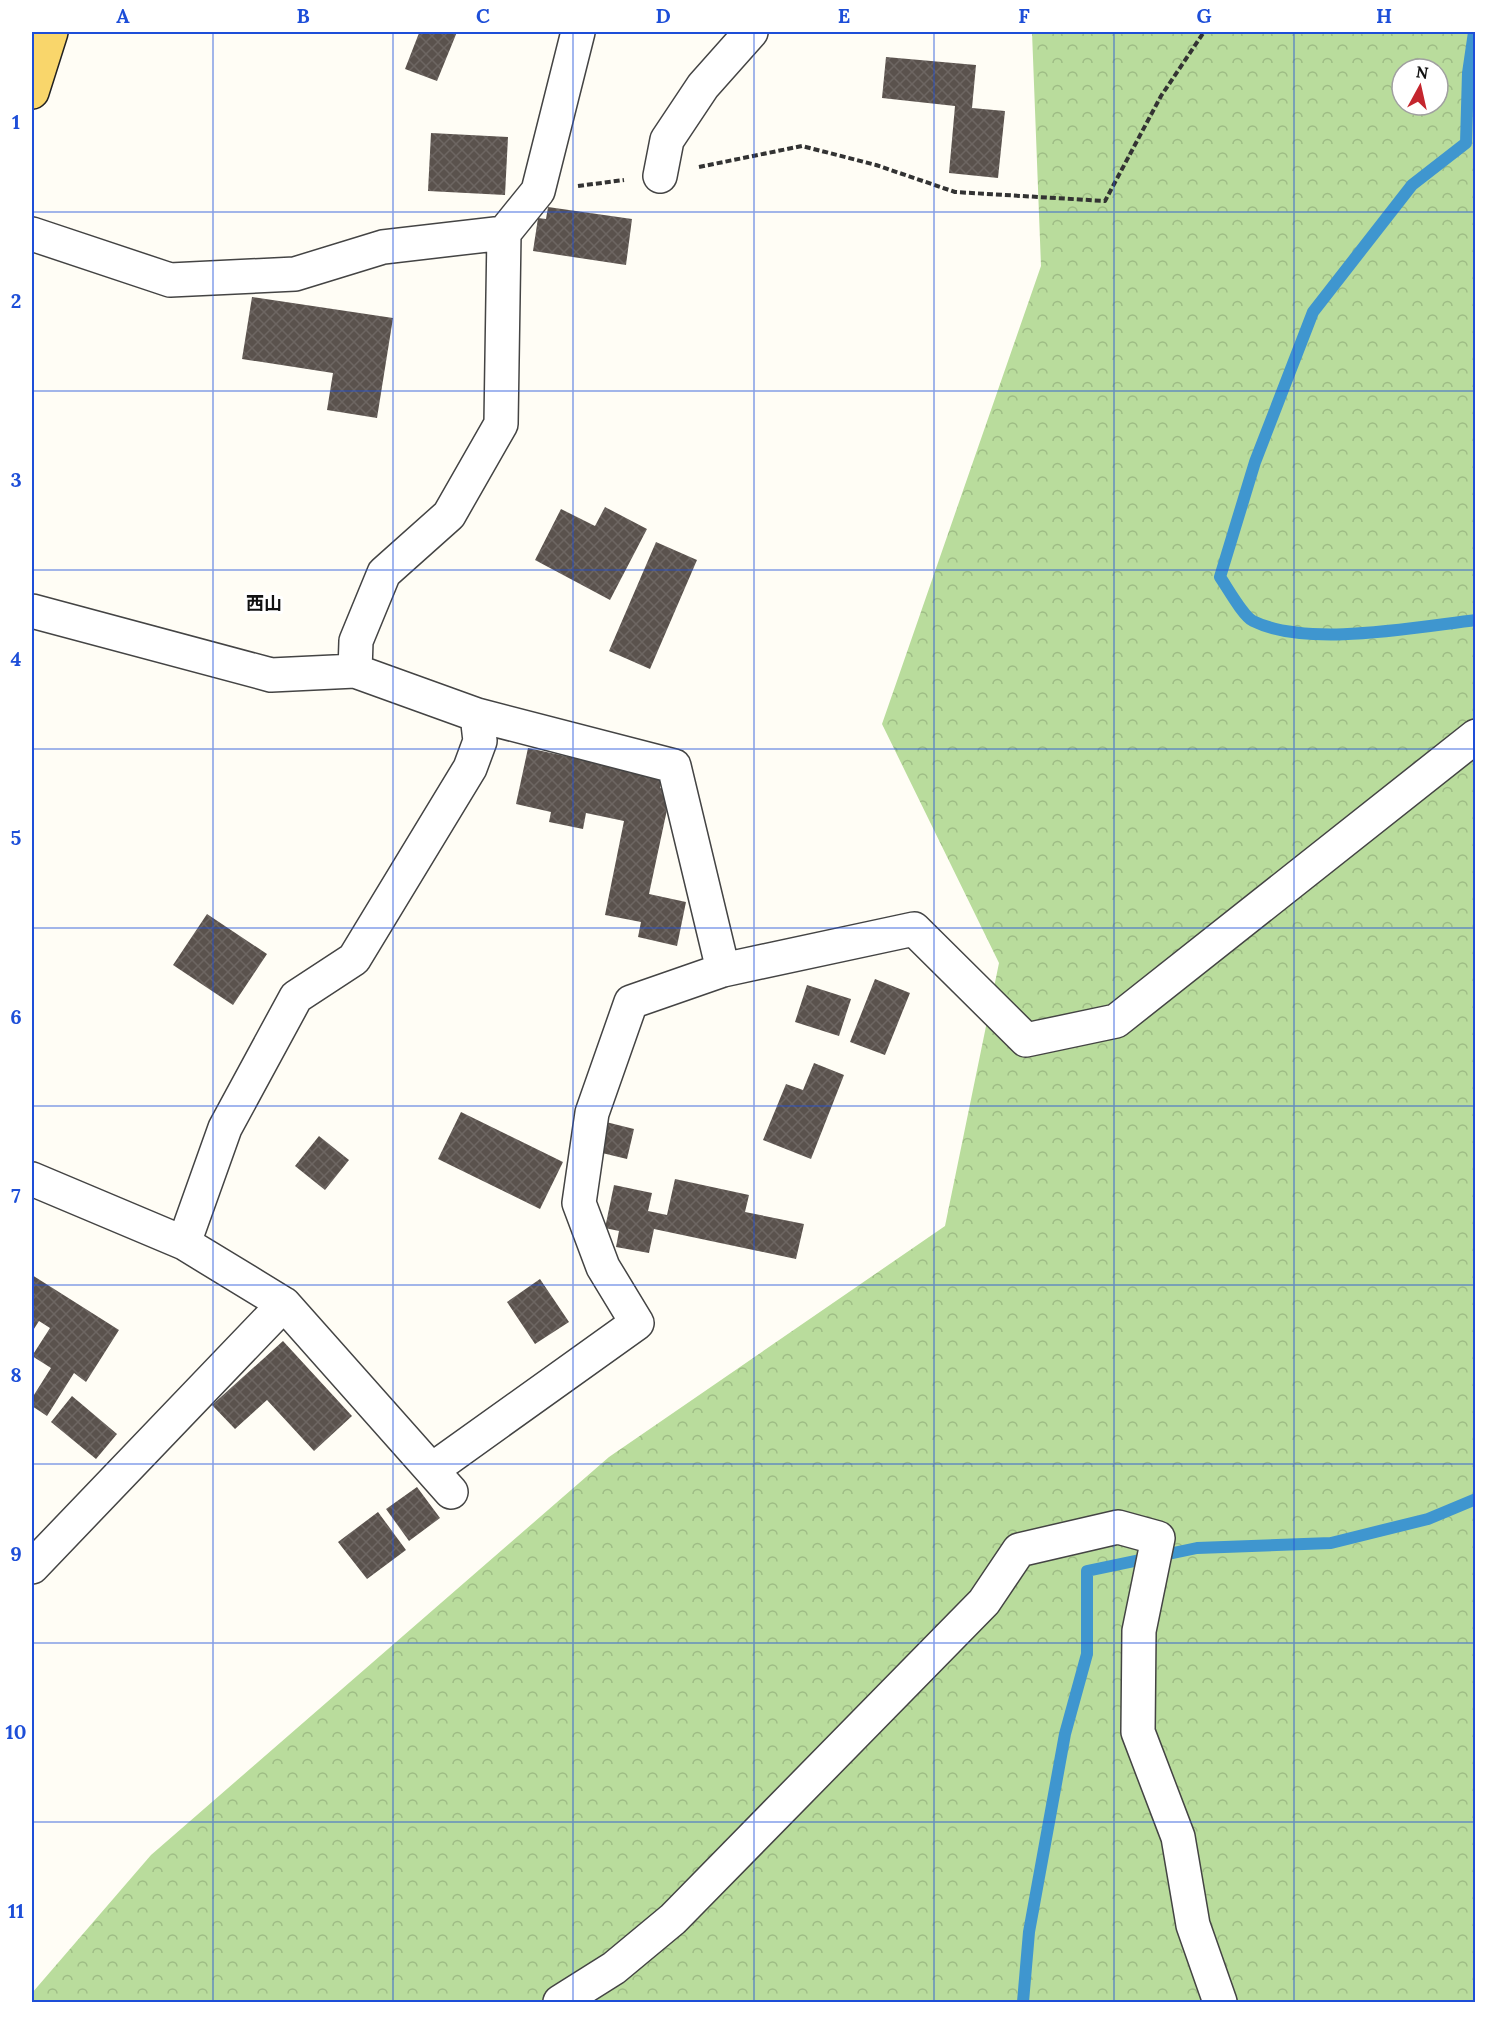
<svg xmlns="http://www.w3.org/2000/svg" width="1507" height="2034" viewBox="0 0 1507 2034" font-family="Lora,'Noto Sans JP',serif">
<defs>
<pattern id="forest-crowns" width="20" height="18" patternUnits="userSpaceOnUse" patternTransform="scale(1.5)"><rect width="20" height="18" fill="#b9dc9c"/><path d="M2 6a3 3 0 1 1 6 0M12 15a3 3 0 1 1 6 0" fill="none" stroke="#9ebc85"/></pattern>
<pattern id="building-cross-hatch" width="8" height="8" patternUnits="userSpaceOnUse" patternTransform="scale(1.5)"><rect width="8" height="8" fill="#5a524d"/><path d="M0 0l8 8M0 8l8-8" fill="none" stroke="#6d6662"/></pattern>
</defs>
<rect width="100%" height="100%" fill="#fffdf5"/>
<!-- forest -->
<path fill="url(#forest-crowns)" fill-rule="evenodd" d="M1032,32H1475V2002H32V1993L151,1855L609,1457L945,1226L999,963L882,724L1041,266ZM1402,69H1438V105H1402Z"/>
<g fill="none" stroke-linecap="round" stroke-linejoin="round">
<!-- stream -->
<path stroke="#3f96cf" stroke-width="12" d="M1474,32L1468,73L1466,143L1412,185L1313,312L1255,462L1220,577C1227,587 1243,616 1253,621C1307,648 1416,627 1476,620
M1023,2002L1029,1932L1065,1734L1087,1654V1571L1197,1548L1331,1543L1428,1519L1476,1499"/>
</g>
<!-- building -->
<path fill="url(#building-cross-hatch)" d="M416,32H457L437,81L405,69L419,33Z
M886,57L976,65L972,108L1005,111L998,178L949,173L955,106L882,98Z
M431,133L508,137L505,195L428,191Z
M548,207L632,219L626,265L533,251L538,218L546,219Z
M252,297L393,318L377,418L327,410L333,373L242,359Z
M605,507L647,529L610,600L535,560L561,509L595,526Z
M656,542L697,560L650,669L609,651Z
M528,748L662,777L660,788L671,791L649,894L686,902L677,946L638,937L641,922L605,915L624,821L586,813L583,829L549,822L551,812L516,804Z
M207,914L267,954L233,1005L173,965Z
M875,979L910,993L885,1055L850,1042Z
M807,985L851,999L839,1036L795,1022Z
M814,1063L844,1075L811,1159L763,1140L786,1084L803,1090Z
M461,1112L563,1162L540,1209L438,1159Z
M606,1122L634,1129L627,1159L598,1152Z
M319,1136L349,1160L325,1190L295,1166Z
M675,1179L749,1195L745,1212L804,1224L796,1259L654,1229L649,1253L616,1247L619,1231L605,1228L614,1185L652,1193L648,1211L667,1215Z
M32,1275L119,1330L86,1382L74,1373L47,1416L32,1406V1398L51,1368L32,1356L50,1328L39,1321L32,1332Z
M540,1279L569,1322L535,1344L507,1302Z
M283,1341L352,1416L314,1451L267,1400L235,1429L212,1405Z
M72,1396L117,1434L96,1459L51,1422Z
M417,1487L440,1518L409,1541L386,1509Z
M378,1512L406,1550L367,1579L338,1542Z"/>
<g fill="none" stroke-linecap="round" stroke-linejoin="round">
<!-- minor casing -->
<g stroke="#444" stroke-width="36">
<path id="minor" d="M660,176L667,140L703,86L751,32
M32,234L170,280L295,274L383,247L504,233
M32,611L271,675L355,671L477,715L674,766L723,970L914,929L1026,1040L1116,1021L1476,736
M355,671L356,641L384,573L449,515L501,424L504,233L538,191L578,32
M32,1179L184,1243L284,1304L451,1492
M184,1243L225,1128L296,997L354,959L470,768L480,741L477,715
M433,1469L637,1323L603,1267L579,1203L592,1113L631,1002L723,970
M32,1567L284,1304
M560,2002L614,1968L673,1919L984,1602L1019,1550L1118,1527L1158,1538L1139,1631L1138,1732L1178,1837L1193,1925L1220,2002"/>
</g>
<!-- major casing -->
<g stroke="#222" stroke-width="36">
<path id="major" d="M32,92L51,32"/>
</g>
<!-- path -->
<path stroke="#333" stroke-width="4" stroke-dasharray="6 3" stroke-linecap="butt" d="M699,167L802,146L876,165L955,192L1105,201L1161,96L1204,32
M578,186L624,180"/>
<!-- minor -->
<use href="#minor" stroke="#fff" stroke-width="33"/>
<!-- major -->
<use href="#major" stroke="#f9d66b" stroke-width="33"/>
</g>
<!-- grid -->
<path fill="none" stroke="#1d4ed8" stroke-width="1.5" stroke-opacity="0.55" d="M213,32V2002M393,32V2002M573,32V2002M754,32V2002M934,32V2002M1114,32V2002M1294,32V2002M32,212H1476M32,391H1476M32,570H1476M32,749H1476M32,928H1476M32,1106H1476M32,1285H1476M32,1464H1476M32,1643H1476M32,1822H1476"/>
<g text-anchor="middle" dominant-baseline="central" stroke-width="6" stroke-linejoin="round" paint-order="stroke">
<!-- quarter labels -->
<g font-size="18" font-weight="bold" fill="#111" stroke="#fff">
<text x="264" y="603">西山</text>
</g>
</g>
<!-- border -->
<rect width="1507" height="2034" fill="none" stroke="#ffffff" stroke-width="66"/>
<!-- north arrow -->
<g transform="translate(1420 87) rotate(8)"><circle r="28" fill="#ffffff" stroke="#a0a0a0" stroke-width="1.5"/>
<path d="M0-4.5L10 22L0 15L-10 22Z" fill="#c4262e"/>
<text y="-9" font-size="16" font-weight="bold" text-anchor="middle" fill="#111111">N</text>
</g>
<rect x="33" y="33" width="1441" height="1968" fill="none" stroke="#1d4ed8" stroke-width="2"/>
<g font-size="20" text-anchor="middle" font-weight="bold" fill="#1d4ed8">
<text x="123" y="23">A</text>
<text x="303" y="23">B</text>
<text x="483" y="23">C</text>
<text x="663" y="23">D</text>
<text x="844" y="23">E</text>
<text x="1024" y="23">F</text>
<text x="1204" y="23">G</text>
<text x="1384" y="23">H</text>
<text x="16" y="129">1</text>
<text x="16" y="308">2</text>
<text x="16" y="487">3</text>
<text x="16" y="666">4</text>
<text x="16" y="845">5</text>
<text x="16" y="1024">6</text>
<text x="16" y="1203">7</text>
<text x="16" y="1382">8</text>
<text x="16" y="1561">9</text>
<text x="16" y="1739">10</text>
<text x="16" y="1918">11</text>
</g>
</svg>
